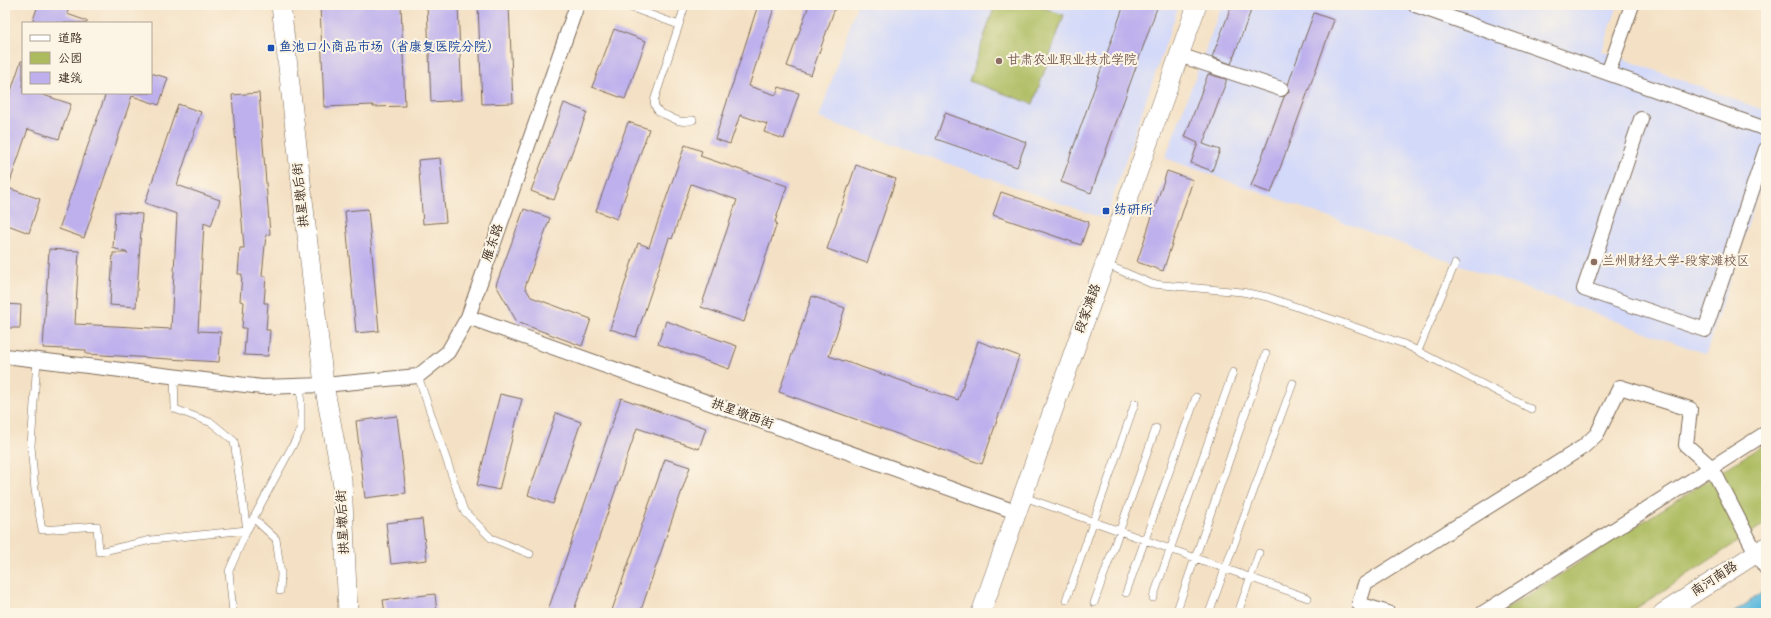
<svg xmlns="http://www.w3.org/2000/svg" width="1771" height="618" viewBox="0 0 1771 618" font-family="Dekko,'LXGW WenKai TC',sans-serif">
<rect width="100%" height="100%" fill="#fcf5e5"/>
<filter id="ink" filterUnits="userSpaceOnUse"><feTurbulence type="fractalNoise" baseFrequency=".025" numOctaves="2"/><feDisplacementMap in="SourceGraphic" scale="8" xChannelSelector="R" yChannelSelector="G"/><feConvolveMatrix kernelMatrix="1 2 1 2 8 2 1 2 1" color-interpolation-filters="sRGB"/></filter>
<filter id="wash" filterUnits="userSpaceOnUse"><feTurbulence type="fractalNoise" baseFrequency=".012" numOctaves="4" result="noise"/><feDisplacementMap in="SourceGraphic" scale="16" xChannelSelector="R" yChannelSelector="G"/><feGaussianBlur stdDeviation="0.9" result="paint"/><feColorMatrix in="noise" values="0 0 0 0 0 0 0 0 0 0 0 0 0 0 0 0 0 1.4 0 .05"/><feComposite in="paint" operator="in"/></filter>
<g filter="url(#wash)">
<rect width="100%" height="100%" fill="#f4e1c5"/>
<!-- built -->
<path fill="#d3d9f9" d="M857,5H1179L1105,219L819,118Z
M1222,5H1618L1602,51L1766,111V169L1706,354L1165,158Z"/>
<!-- park -->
<path fill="#acbb5e" stroke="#74723e" d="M995,5H1036L1064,15L1033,104L969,81Z
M1766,443V523L1629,613H1500Z"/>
<!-- water -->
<path fill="#61bade" stroke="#4e727e" d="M1766,590V613H1733Z"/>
<g id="blocks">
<!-- building -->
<path fill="#bdb0ed" d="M38,5H70L67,14L87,21V23H32Z
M320,5H401L405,106L373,107V105L324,107Z
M427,5H458L462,100L431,102Z
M478,5H509L513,103L482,104Z
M758,5H775L749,86L776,95L779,87L799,93L784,139L764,132L767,124L740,115L730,144L715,139Z
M809,5H836L811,75L787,66Z
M1124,5H1158L1091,193L1061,182Z
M1232,5H1253L1231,64L1212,57Z
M1314,13L1334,20L1271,193L1251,186L1284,97L1289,92L1288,85L1292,73Z
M614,29L646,41L625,99L592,87Z
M21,61H23V93H37L71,104L59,139L28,129L8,188L40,199L29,233L5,224V109Z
M151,73L168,78L159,105L132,96L84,238L59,229L106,93H151Z
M1208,74L1226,79V82L1203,144L1220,150L1212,171L1191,163L1198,143L1185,137Z
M259,93L270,234L266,235L262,276H266L264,303H268L266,330H270L268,356L244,355L246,328H242L244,302L240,301L242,274H238L240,248H244L232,95Z
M564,103L587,112L554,200L531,191Z
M178,104L201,112L177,185L220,200L211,226L204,223L198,331L221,332L219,362L86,354V350L43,348L49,249L79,251L75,324L171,329L177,214L145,203Z
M945,113L1026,142L1017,167L936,139Z
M628,122L649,129L617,219L596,211Z
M685,145L702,151L700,156L787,186L775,222L777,223L744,322L701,307L737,200L691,184L672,239L669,238L636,337L610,329L638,243L649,247Z
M440,158L446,222L423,224L418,160Z
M856,165L896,179L867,263L827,249Z
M1167,171L1193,180L1163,271L1137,262Z
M1001,192L1089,222L1081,245L993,215Z
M368,209L379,331L356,333L345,211Z
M524,209L550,218L525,287L531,297L591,319L582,346L517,322L496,285Z
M115,212L142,214L136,307L110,305L113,253H128L113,248Z
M812,296L845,308L829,356L958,400L978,341L1019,356L982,464L779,392Z
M5,304L21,305L20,328H5Z
M666,321L737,346L729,369L658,344Z
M500,394L522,399L499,490L477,485Z
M621,398L706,428L699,449L637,428L573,613H547Z
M556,413L581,422L553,504L528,495Z
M397,416L406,493L365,498L356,421Z
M665,459L690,467L640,613H611Z
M422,519L427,560L391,564L386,523Z
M435,594L437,613H385L383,600Z"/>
</g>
</g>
<g filter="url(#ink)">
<use href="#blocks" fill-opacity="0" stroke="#7c6a58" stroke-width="1"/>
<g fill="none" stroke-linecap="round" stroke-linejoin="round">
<!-- lane casing -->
<g stroke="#7c6a58" stroke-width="8">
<path id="lane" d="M624,5L679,25L685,5
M679,25L654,101C655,111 660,113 668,116C677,121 682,123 693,120
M1105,264L1152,284L1242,292L1268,297L1404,344L1531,409
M1418,351L1455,264
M37,360L31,446L35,490L42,530L97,526L99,552L151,540L247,530L301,430V385
M174,376L175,409L212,423L234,441L247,530L229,571L233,613
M418,376L464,511L491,538L530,554
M1024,497L1308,598
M253,518L276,539L281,574L280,591
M1126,593L1196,397
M1153,598L1233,372
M1066,600L1135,403
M1094,603L1156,428
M1176,613L1266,354
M1209,613L1293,383
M1238,613L1259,553"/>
</g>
<!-- street casing -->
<g stroke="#7c6a58" stroke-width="16">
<path id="street" d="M1415,5L1766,129
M1179,55L1281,89
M1608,73L1632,5
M1641,119L1584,289L1705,330L1766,149
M468,317L1016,512
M5,356L262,387L324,385L418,376L448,352L468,317L577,5
M1388,613L1359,604L1365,584L1583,447L1597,434L1620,387L1690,409L1686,445L1712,468L1756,553L1766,568
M1483,613L1766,433"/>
</g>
<!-- secondary casing -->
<g stroke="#7c6a58" stroke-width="20">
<path id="secondary" d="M281,5L324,385L342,480L348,613
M981,613L1197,5
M1663,613L1766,547"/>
</g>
<!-- lane -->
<use href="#lane" stroke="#fff" stroke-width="7"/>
<!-- street -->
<use href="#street" stroke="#fff" stroke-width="14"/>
<!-- secondary -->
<use href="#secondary" stroke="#fff" stroke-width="19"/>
</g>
</g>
<!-- markers -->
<g fill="#1a4fb4" stroke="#fcf5e5" stroke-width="1.5">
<rect x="267" y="44" width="8" height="8" rx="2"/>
<rect x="1102" y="207" width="8" height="8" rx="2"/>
</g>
<g fill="#8d6e63" stroke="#fcf5e5" stroke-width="1.5">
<circle cx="999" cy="61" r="4"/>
<circle cx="1594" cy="262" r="4"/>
</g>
<g text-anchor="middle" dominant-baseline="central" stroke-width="4" stroke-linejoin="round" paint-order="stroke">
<!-- transit labels -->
<g font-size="13" fill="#164399" stroke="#fcf5e5" text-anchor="start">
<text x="279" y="48">鱼池口小商品市场（省康复医院分院）</text>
<text x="1114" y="211">纺研所</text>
</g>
<!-- education labels -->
<g font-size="13" fill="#785e54" stroke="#fcf5e5" text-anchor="start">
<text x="1007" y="61">甘肃农业职业技术学院</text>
<text x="1602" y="262">兰州财经大学-段家滩校区</text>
</g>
<!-- street labels -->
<g font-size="13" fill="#3b2a1e" stroke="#fcf5e5">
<text transform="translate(302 195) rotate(-96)">拱星墩后街</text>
<text transform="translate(494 243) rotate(-71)">雁东路</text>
<text transform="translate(1089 309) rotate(-70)">段家滩路</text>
<text transform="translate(742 415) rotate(20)">拱星墩西街</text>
<text transform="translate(344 522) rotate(-93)">拱星墩后街</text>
<text transform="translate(1715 580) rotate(-33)">南河南路</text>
</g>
</g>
<!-- margin -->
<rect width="1771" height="618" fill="none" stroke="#fcf5e5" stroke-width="20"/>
<!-- legend -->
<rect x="22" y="22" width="130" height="72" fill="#fcf5e5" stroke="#afa495"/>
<rect x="30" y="35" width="20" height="6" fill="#ffffff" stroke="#afa495"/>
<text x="58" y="42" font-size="12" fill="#3b2a1e">道路</text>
<rect x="30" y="52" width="20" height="12" fill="#acbb5e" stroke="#afa495"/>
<text x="58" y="62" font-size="12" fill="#3b2a1e">公园</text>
<rect x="30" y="72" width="20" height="12" fill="#bdb0ed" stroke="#afa495"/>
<text x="58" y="82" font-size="12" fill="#3b2a1e">建筑</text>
</svg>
